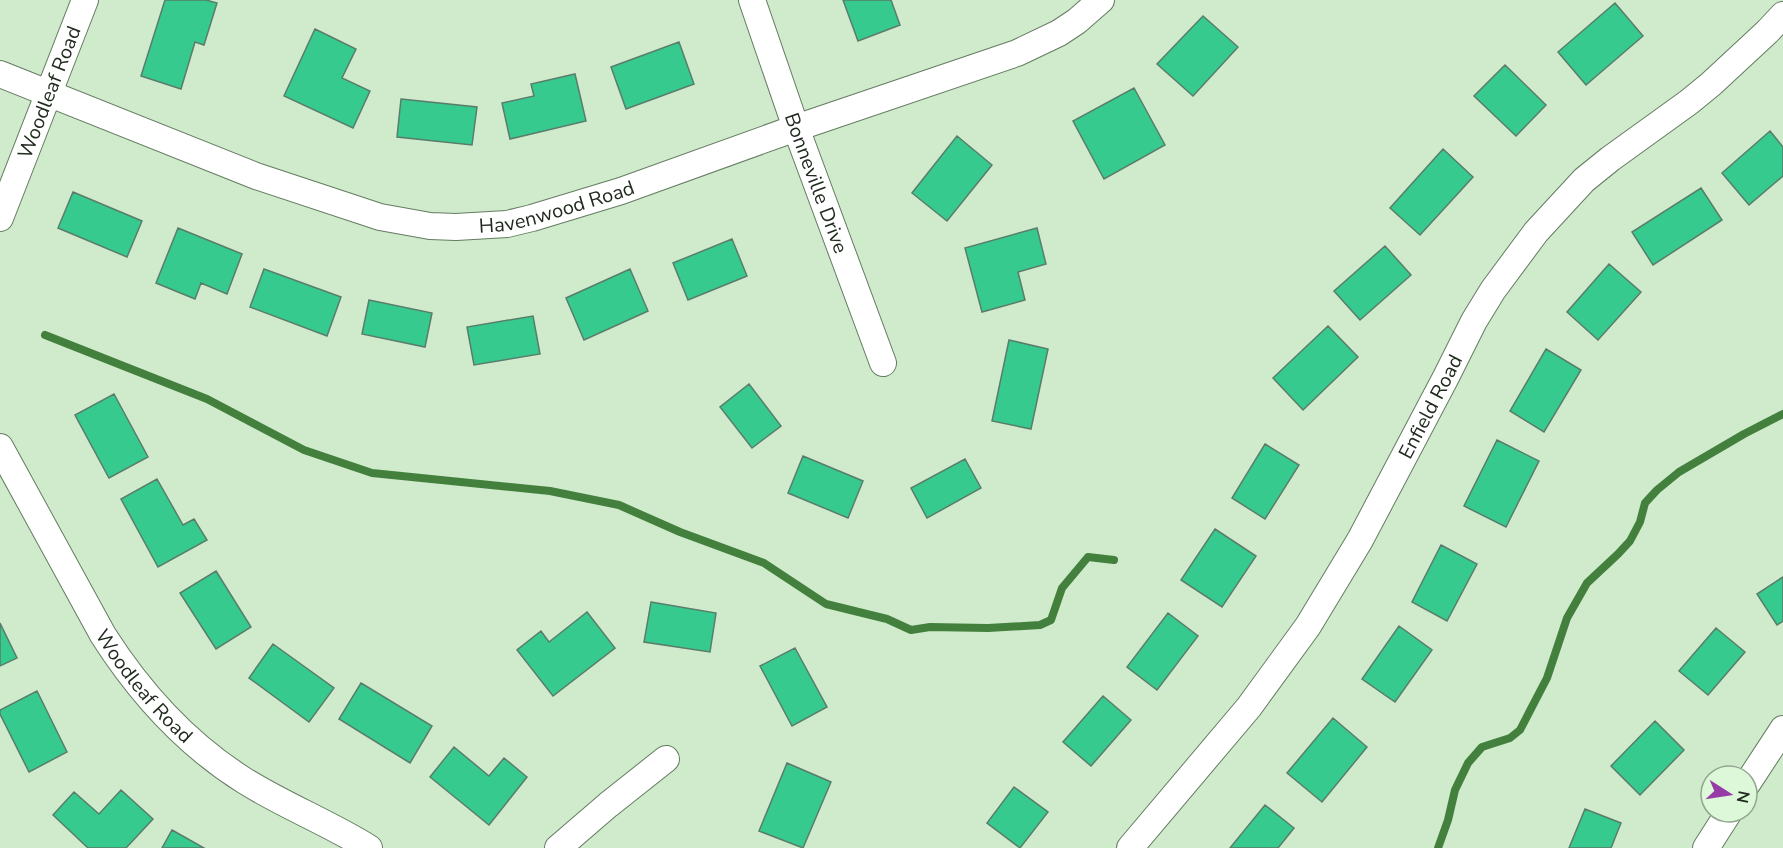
<svg xmlns="http://www.w3.org/2000/svg" width="1783" height="848" viewBox="0 0 1783 848" font-family="'Nunito Sans',sans-serif">
<rect width="100%" height="100%" fill="#d0ebcc"/>
<g fill="none" stroke-linecap="round" stroke-linejoin="round">
<!-- stream -->
<path stroke="#44803d" stroke-width="8" d="M45,335L207,399L304,450L372,473L550,491L619,505L680,532L764,563L826,604L887,619L911,630L930,627L988,628L1040,625L1051,620L1062,588L1088,557L1114,560
M1438,848L1448,820L1455,790L1468,763L1482,747L1510,738L1520,730L1547,678L1567,618L1587,583L1618,554L1630,541L1640,522L1645,503L1657,490L1679,472L1744,434L1783,414"/>
</g>
<!-- building -->
<path fill="#36ca8f" stroke="#597d6a" stroke-width="1.5" d="M165,0H206L217,3L204,45L195,42L181,89L141,76Z
M843,0H891L900,25L858,41Z
M1615,3L1643,36L1586,85L1558,52Z
M1203,16L1238,47L1193,96L1157,64Z
M315,29L356,49L342,78L370,91L353,128L284,96Z
M679,42L694,84L626,109L611,67Z
M1505,65L1546,105L1516,136L1474,96Z
M575,74L586,121L510,139L502,103L534,96L531,84Z
M1134,88L1165,145L1104,179L1073,121Z
M401,99L477,107L472,145L397,137Z
M1770,131L1783,147V176L1749,205L1722,173Z
M957,136L992,165L947,221L912,193Z
M1443,149L1473,177L1420,235L1390,208Z
M1701,188L1722,220L1653,265L1632,232Z
M73,192L142,221L127,257L58,228Z
M178,228L242,254L227,294L201,283L195,299L156,283Z
M1037,228L1046,264L1018,272L1025,300L982,312L965,248Z
M732,239L747,276L688,300L673,263Z
M1385,246L1411,275L1360,320L1334,291Z
M1609,264L1641,292L1598,340L1567,312Z
M264,269L341,297L327,336L250,307Z
M630,269L648,311L584,340L566,298Z
M369,300L432,313L425,347L362,334Z
M533,316L540,354L474,365L467,327Z
M1328,326L1358,357L1303,410L1273,378Z
M1009,340L1048,349L1031,429L992,421Z
M1546,349L1581,370L1544,432L1510,411Z
M749,384L781,426L752,448L720,407Z
M114,394L148,457L109,478L75,415Z
M1497,440L1539,461L1506,527L1464,506Z
M1265,444L1299,465L1265,519L1232,498Z
M803,456L863,481L848,518L788,493Z
M965,459L981,488L927,518L911,488Z
M157,479L183,525L194,519L207,540L158,567L121,499Z
M1215,529L1256,556L1222,607L1181,580Z
M1441,545L1477,564L1447,621L1412,602Z
M216,571L251,627L216,649L180,593Z
M1783,577V621L1777,625L1757,594Z
M651,602L716,613L710,652L644,642Z
M587,612L615,648L553,696L517,650L541,631L549,642Z
M1168,613L1198,636L1157,690L1127,667Z
M0,623L17,658L0,666Z
M1399,626L1432,650L1395,702L1362,679Z
M1716,628L1745,652L1708,695L1679,671Z
M273,644L334,688L309,722L249,678Z
M795,648L827,707L792,726L760,666Z
M361,683L432,726L410,763L339,719Z
M37,691L67,752L29,772L0,714V710Z
M1103,696L1131,720L1091,766L1063,742Z
M1333,718L1367,747L1322,802L1287,773Z
M1655,721L1684,750L1640,795L1611,766Z
M454,747L489,776L504,758L527,777L489,825L430,777Z
M787,763L831,782L803,848L759,831Z
M1014,787L1048,812L1020,848L987,823Z
M121,790L153,819L126,848H88L53,815L74,792L99,814Z
M1265,805L1294,828L1278,848H1230Z
M1585,809L1621,823L1611,848H1569Z
M172,830L204,848H162Z"/>
<g fill="none" stroke-linecap="round" stroke-linejoin="round">
<!-- minor casing -->
<g stroke="#647c61" stroke-width="28">
<g id="minor">
<path id="s1" d="M752,0L796,128L883,363"/>
<path id="s2" d="M0,74L256,176L380,217L430,226L456,227L507,224L532,218L621,191L796,128L1017,53L1059,33L1077,21L1101,0"/>
<path id="s3" d="M0,218L85,0"/>
<path id="s4" d="M0,447L103,635C140,693 186,744 245,781C285,806 329,823 369,848"/>
<path d="M1747,784L1783,729"/>
<path d="M558,848L608,805L666,759"/>
<path id="s5" d="M1130,848L1249,707L1308,626L1360,540L1446,377L1474,321L1493,290L1536,232L1584,180L1610,159L1689,102L1711,84L1767,32L1783,15"/>
<path d="M1706,848L1729,812"/>
</g>
</g>
<!-- minor -->
<use href="#minor" stroke="#fff" stroke-width="26"/>
</g>
<g text-anchor="middle" dominant-baseline="central" stroke-width="6" stroke-linejoin="round" paint-order="stroke">
<!-- street labels -->
<g font-size="20" fill="#212b1f" stroke="#ddf8d9">
<text stroke="none"><textPath href="#s3" startOffset="135">Woodleaf Road</textPath></text>
<text stroke="none"><textPath href="#s1" startOffset="194">Bonneville Drive</textPath></text>
<text stroke="none"><textPath href="#s2" startOffset="586">Havenwood Road</textPath></text>
<text stroke="none"><textPath href="#s5" startOffset="536">Enfield Road</textPath></text>
<text stroke="none"><textPath href="#s4" startOffset="280">Woodleaf Road</textPath></text>
</g>
</g>
<!-- north arrow -->
<g transform="translate(1729 794) rotate(102)"><circle r="28" fill="#ddf8d9" stroke="#92a68f" stroke-width="1.5"/>
<path d="M0-4.5L10 22L0 15L-10 22Z" fill="#973ba6"/>
<text y="-9" font-size="16" font-weight="bold" text-anchor="middle" fill="#212b1f">N</text>
</g>
</svg>
